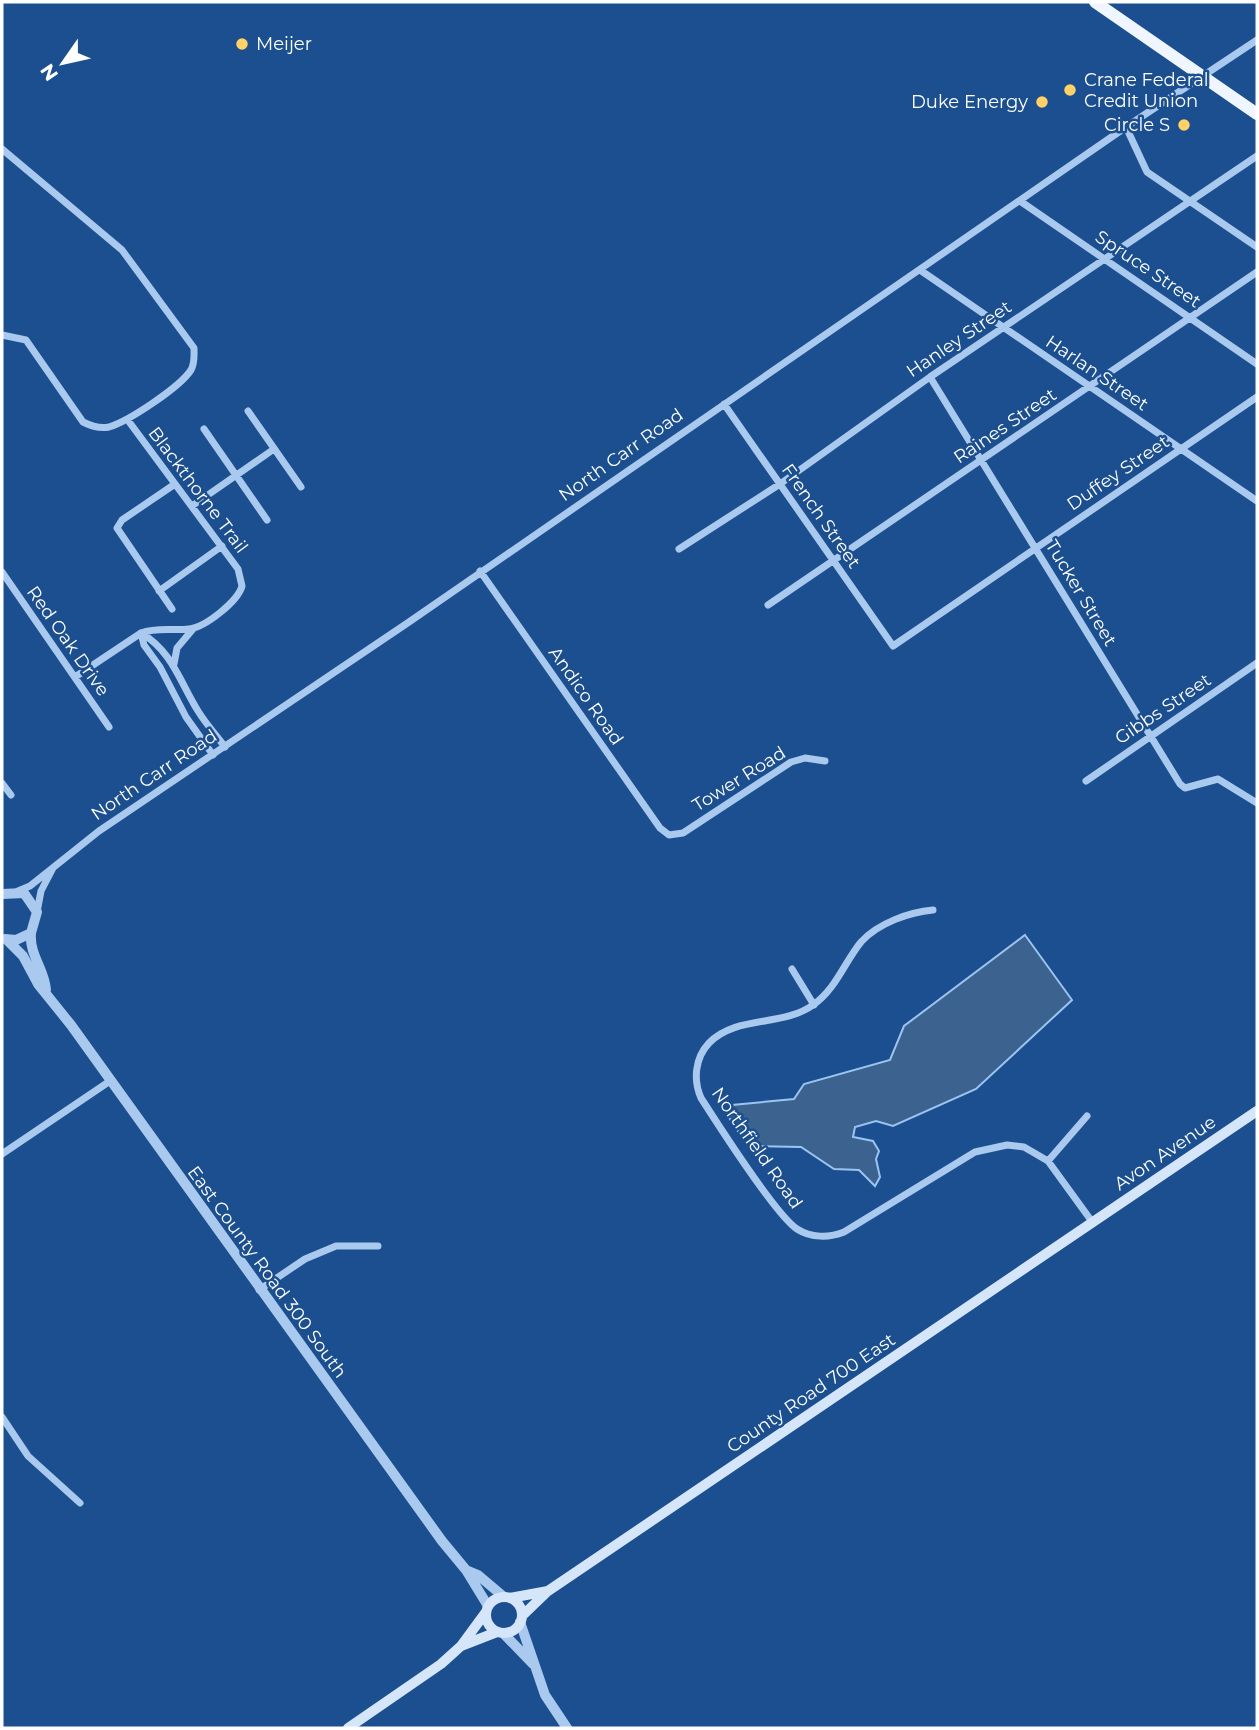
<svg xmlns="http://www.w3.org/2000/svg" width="1259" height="1730" viewBox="0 0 1259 1730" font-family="Montserrat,sans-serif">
<rect width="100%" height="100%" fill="#1b4f8f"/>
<!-- water -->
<path fill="#3c6290" stroke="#9cc4f0" stroke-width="2" d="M1025,935L1072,1000L976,1089L893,1126L876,1121L855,1127L853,1137L873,1141L879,1151L876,1159L880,1177L875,1186L859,1170L834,1169L801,1147L756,1146L741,1136L728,1116L732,1105L794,1099L804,1084L890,1060L904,1026Z"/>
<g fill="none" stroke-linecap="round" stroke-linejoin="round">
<!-- minor -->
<path stroke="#a9c9ee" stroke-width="7" d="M1126,127L1147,172L1257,247
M2,149L122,250L194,348C194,356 195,363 191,370C180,387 129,421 109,427C100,429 91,426 83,422L26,340L2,335
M1020,201L1257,364
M920,270L1257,501
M930,377L1180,784L1185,788L1218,779L1257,803
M724,404L893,646L1257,397
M248,411L301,487
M204,429L267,520
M192,506L274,449
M679,549L780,484L930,377L1257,156
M480,571L660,828L669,835L683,833L791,762L805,758L825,761
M2,572L109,727
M159,591L222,546
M768,605L1257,272
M172,609L117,528L122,520L175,484
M141,633C172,651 180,682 198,711C206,724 216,735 225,747
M141,633L144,645L160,667L186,717L213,755
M174,664L177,648L193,629
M75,677L141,633C157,627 173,631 189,629C206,627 238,601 242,586L238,569L127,419
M1086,781L1257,663
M2,783L11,795
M18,891L30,886L99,831L409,622L1126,127L1257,40
M933,910C910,912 878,923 861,942C844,963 836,989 813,1005C783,1027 736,1015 709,1043C695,1058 693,1080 701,1098C717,1123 776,1215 797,1229C811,1238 829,1238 844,1232L975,1152L1007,1145L1024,1147L1048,1161L1093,1223
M37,912L41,891L53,868
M792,969L814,1005
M2,1154L110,1081
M1048,1161L1087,1116
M259,1290L305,1259L336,1246H378
M2,1417L28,1456L80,1503"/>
<!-- tertiary -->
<path stroke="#a9c9ee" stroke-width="10" d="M2,894L24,893L37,912L31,933L16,940L5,939
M31,933C29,955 45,970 46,990
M7,940L23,956L38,984L71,1025L442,1541L466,1570L488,1606
M466,1570L478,1575L504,1597
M520,1622L545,1695L567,1728
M503,1633L533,1664"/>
<!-- secondary -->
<path stroke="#d6e6fa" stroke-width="10" d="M486 1615a18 18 0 1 1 36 0a18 18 0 1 1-36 0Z
M510,1598L548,1591
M522,1616L548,1591L1257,1111
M461,1646L486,1612
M348,1728L441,1664L461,1646L497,1632"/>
<!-- primary -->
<path stroke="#f0f6ff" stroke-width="12" d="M1095,2L1257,114"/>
</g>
<!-- markers -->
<g fill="#ffd166" stroke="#1b4f8f" stroke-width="2.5">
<circle cx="242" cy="44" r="7"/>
<circle cx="1070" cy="90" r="7"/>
<circle cx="1042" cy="102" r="7"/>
<circle cx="1184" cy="125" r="7"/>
</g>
<g text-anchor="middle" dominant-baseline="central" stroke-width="5" stroke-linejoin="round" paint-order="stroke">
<!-- poi labels -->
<g font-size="18" fill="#fff" stroke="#1b4f8f" text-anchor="start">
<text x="256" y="44">Meijer</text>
<text x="1084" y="80">Crane Federal<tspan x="1084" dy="21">Credit Union</tspan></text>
<text x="1028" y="102" text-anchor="end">Duke Energy</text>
<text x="1170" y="125" text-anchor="end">Circle S</text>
</g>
<!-- street labels -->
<g font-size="18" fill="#fff" stroke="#1b4f8f">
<text transform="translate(1148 269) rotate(34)">Spruce Street</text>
<text transform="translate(959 339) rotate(-34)">Hanley Street</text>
<text transform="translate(1097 373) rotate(34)">Harlan Street</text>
<text transform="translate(1005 426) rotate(-34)">Raines Street</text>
<text transform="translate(621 455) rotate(-35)">North Carr Road</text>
<text transform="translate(1118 473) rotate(-34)">Duffey Street</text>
<text transform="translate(198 490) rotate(53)">Blackthorne Trail</text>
<text transform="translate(821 516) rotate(55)">French Street</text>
<text transform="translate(1081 593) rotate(59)">Tucker Street</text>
<text transform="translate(68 641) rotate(55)">Red Oak Drive</text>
<text transform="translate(586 696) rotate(55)">Andico Road</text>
<text transform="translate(1163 709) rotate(-34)">Gibbs Street</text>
<text transform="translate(154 775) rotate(-34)">North Carr Road</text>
<text transform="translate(739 779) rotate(-32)">Tower Road</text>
<text transform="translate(757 1148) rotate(55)">Northfield Road</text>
<text transform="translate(1165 1153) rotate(-34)">Avon Avenue</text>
<text transform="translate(267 1272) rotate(54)">East County Road 300 South</text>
<text transform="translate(811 1393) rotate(-34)">County Road 700 East</text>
</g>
</g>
<!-- border -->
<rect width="1259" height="1730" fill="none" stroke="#ffffff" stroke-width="7"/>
<!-- north arrow -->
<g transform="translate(63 63) rotate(236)" stroke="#1b4f8f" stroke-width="5" paint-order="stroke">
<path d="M0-5L12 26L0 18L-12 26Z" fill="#ffffff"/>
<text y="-10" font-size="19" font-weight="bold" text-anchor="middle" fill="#ffffff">N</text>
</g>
</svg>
